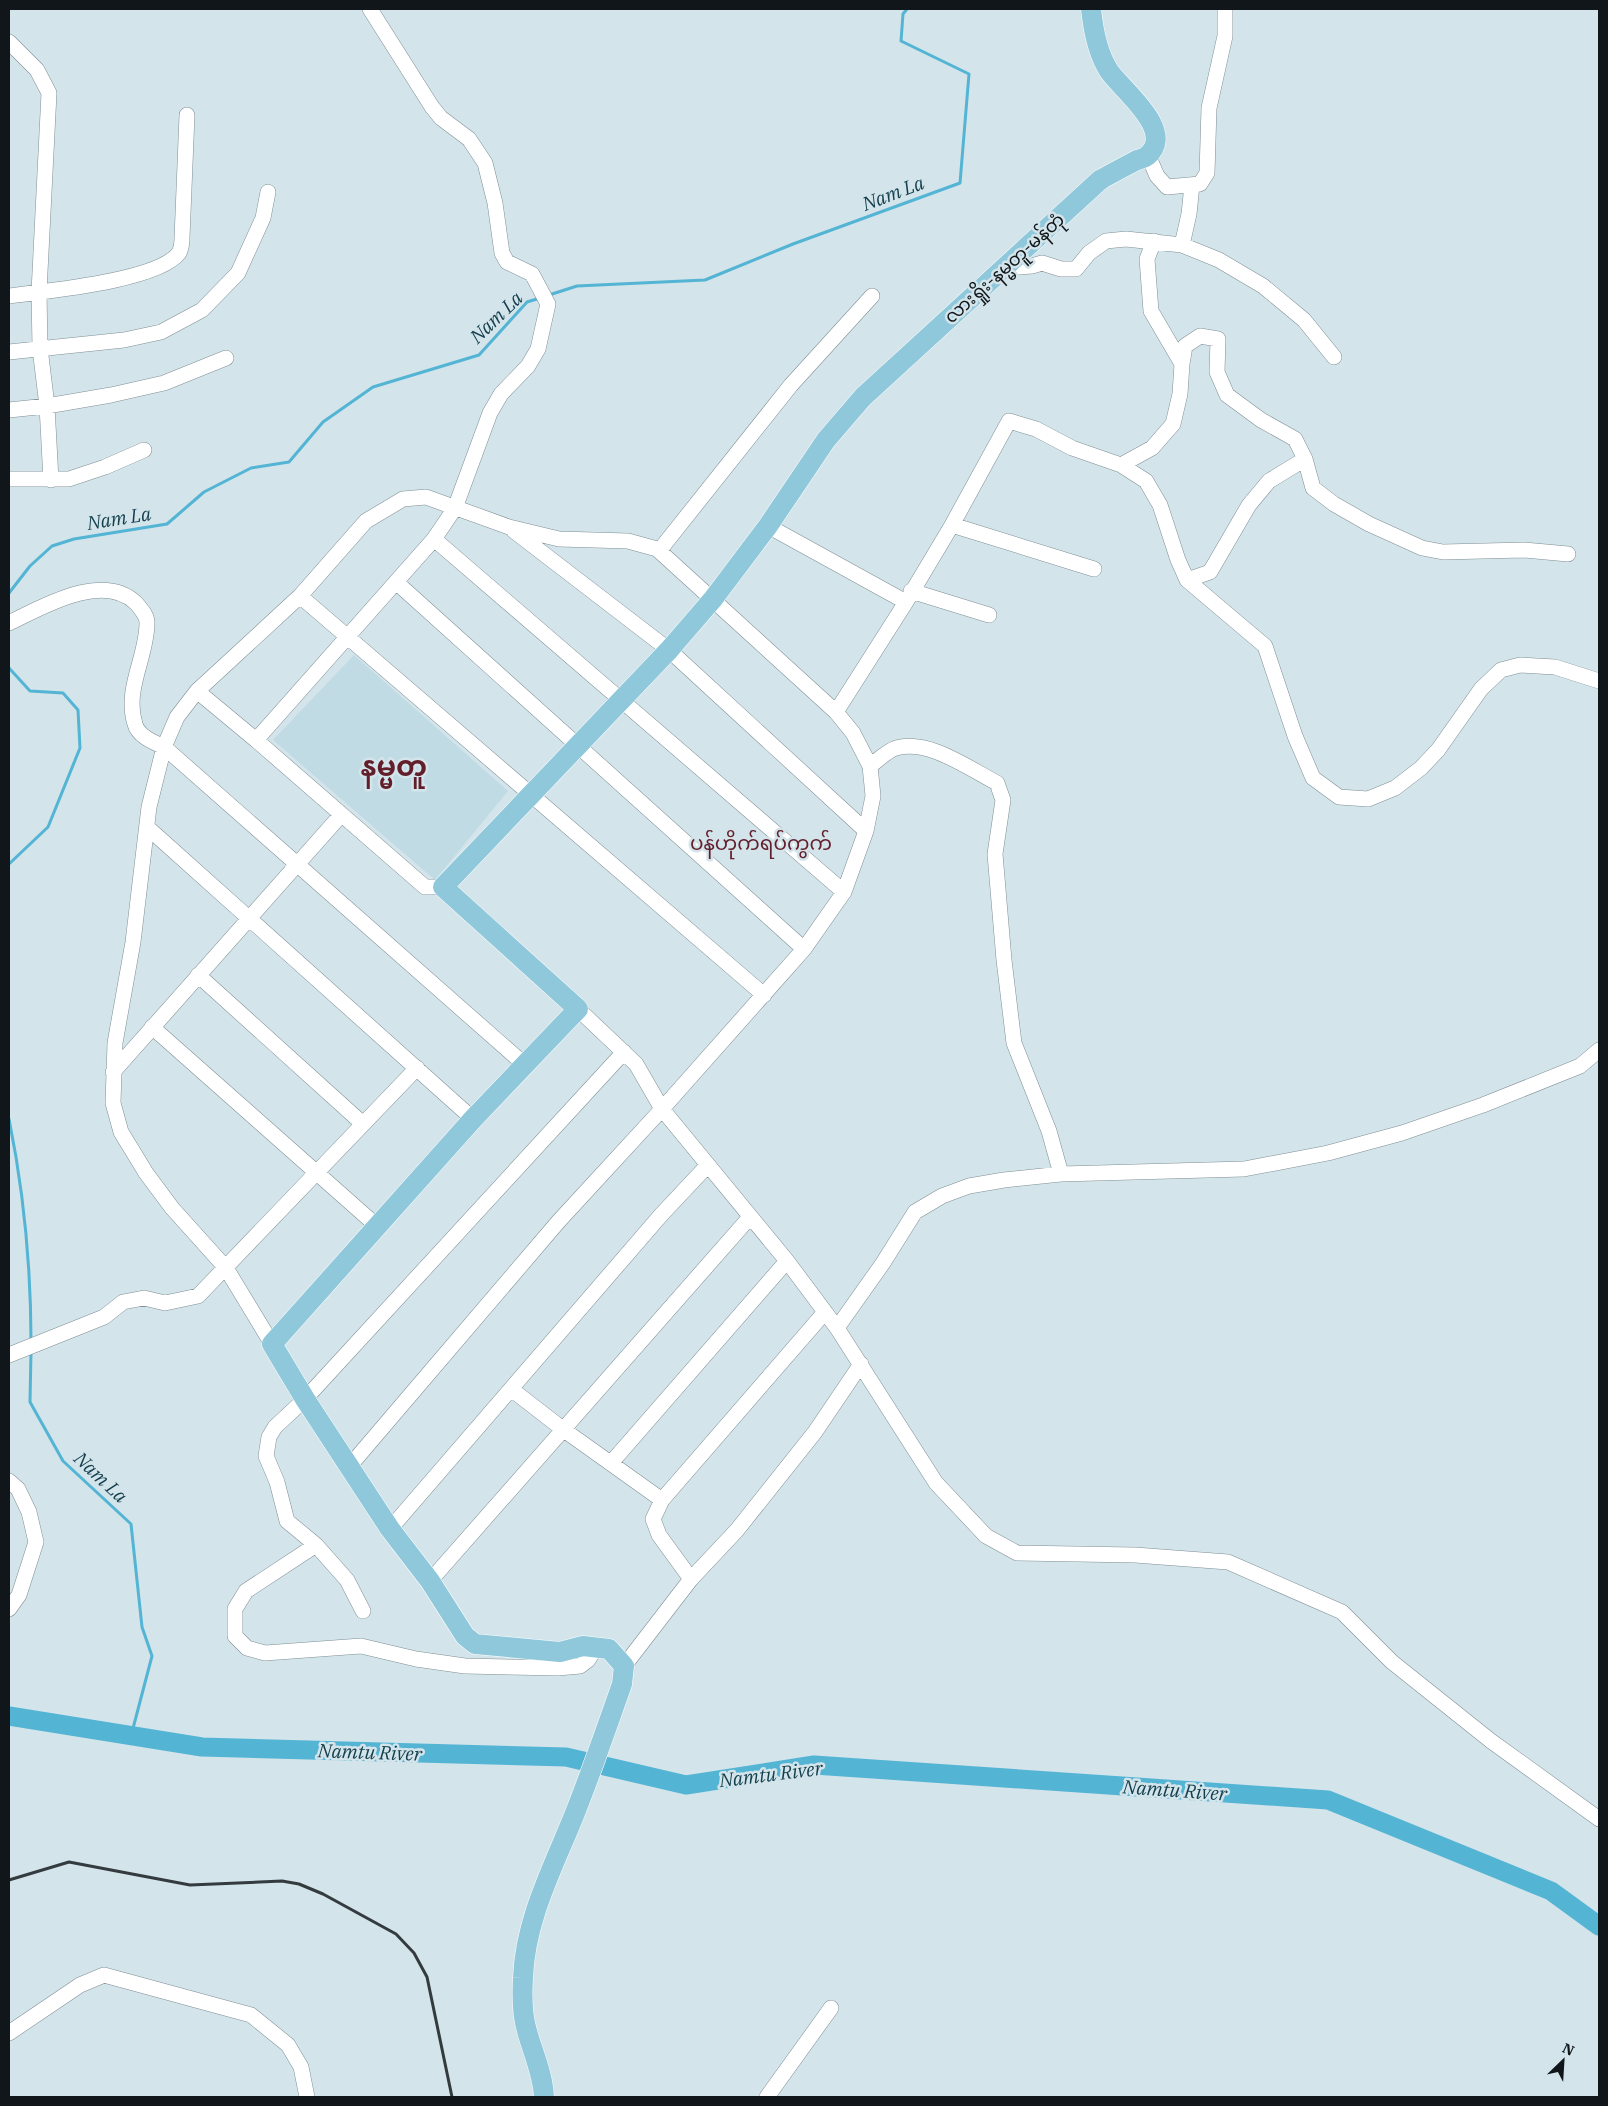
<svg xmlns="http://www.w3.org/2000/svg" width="1608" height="2106" viewBox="0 0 1608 2106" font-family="'IBM Plex Serif','Noto Sans Myanmar',serif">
<rect width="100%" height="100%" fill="#d3e4eb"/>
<!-- built -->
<path fill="#c1dbe5" d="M354,655L508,791L435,880L273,740Z"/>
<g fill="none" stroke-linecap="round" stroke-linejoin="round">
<!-- stream -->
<path stroke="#53b4d4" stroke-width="3" d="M549,295L577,286L705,280L793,244L960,183L969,74L901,41L903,14L907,9
M9,593L30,566L52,546L74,539L167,524L204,492L251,468L289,462L323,422L373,387L479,355L527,302L540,298
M9,668L30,691L63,693L78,710L80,748L48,827L9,864
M9,1119C24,1193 31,1267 31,1342
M31,1351L30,1402L63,1461L131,1524L142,1627L152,1656L131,1736"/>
<!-- river -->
<path stroke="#53b4d4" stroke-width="19" d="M9,1716L202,1747L566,1757L686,1785L814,1765L1328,1800L1551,1891L1599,1926"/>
<!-- minor casing -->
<g stroke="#7f8f95" stroke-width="16">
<path id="minor" d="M9,42L37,70L49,93L39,292L40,348L47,406L51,480
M1148,155L1157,176L1167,187L1200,184L1207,173L1209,108L1225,36V9
M1182,245L1189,214L1192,185
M1004,268L1032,266L1042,263L1061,269H1076L1089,253L1106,241L1126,239L1182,245L1219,260L1263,286L1304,320L1334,357
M9,296C45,291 158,281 179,253C181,249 182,242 182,238L187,115
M9,352L124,340L161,332L202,310L238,273L263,218L268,192
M1182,364L1185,346L1200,336L1218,339L1217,372L1227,395L1261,420L1295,439L1305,459L1313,488L1334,504L1369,524L1422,548L1443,552L1524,550L1568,554
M9,410L47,406L111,395L164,383L226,358
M1121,465L1152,448L1173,424L1180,394L1182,364L1151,311L1147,259L1154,241
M9,479H69L105,467L144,450
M952,525L1094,569
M768,526L906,602
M514,531L669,650L866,831
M434,539L844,892
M659,551L791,385L872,296
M1187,580L1210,572L1249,505L1269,481L1305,459
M396,582L804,949
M911,591L989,615
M300,596L764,995
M9,623C42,607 103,571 136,603C141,609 147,615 147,623C147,657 124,689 135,724C138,736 153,742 164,747L525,1065
M197,691L256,740L425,887H443
M836,712L906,602L952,525L1009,421L1036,429L1072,448L1121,465L1146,481L1160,505L1178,560L1187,580L1265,646L1295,736L1313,778L1339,797L1368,799L1395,788L1421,768L1438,750L1481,689L1501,670L1520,665L1555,667L1599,681
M256,740L434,539L455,508L490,413L501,394L528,366L538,349L548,304L532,274L507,262L502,253L495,203L485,163L469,139L441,118L432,107L370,9
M870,766C878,760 887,751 896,748C929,739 968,768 997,783L1003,800L995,854L1004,960L1014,1043L1049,1131L1061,1174
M147,827L473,1119
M198,975L363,1124
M578,1009L636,1064L662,1109L787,1261L837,1328L936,1483L986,1536L1017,1553L1135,1555L1228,1562L1342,1612L1392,1662L1491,1741L1599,1819
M152,1027L378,1227
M113,1072L341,815
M837,1328L883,1263L915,1212L942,1196L969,1186L1004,1180L1061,1174L1244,1169L1328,1153L1402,1133L1483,1105L1580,1066L1599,1050
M272,1344L226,1268L172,1208L146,1173L121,1132L113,1103L115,1043L133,942L149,807L164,747L177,717L197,691L300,596L366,521L403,499L426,497L509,527L559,539L628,541L657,549L836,712L853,733L870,766L873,796L866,831L844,892L804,949L662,1109L558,1222L348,1468
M9,1355L104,1317L123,1302L144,1298L165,1303L198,1296L417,1068
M511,1389L564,1430L662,1500
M611,1463L787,1261
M9,1481L18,1489L29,1512L36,1542L19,1595L9,1609
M390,1529L661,1215L707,1166
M316,1545L246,1591L235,1609V1636L247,1648L265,1653L361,1646L416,1659L465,1666L558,1668L580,1666L588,1660L596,1647
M691,1579L659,1535L653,1519L662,1500L825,1312
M430,1581L750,1217
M363,1611L347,1580L316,1545L287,1521L277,1482L266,1456L269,1437L275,1427L305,1399L624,1052
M624,1666L691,1579L737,1530L815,1432L861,1364
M9,2033L80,1985L104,1975L251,2015L288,2045L301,2067L307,2097
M767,2097L831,2008"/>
</g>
<!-- major casing -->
<g stroke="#fff" stroke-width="21">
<path id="major" d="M544,2097C543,2074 533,2053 527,2031C522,2015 522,1995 523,1978C525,1919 554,1866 575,1813C592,1770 607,1727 622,1684L624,1666L609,1649L583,1646L560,1652L475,1644L465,1636L430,1581L390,1529L305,1399L272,1344L473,1119L578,1009L443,887L669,650L713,599L768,526L826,440L863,397L1100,180C1112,173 1124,167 1137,160C1140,159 1145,158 1147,156C1177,131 1121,89 1109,71C1098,54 1093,28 1091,9"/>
</g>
<!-- minor -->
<use href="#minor" stroke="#fff" stroke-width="15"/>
<!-- major -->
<use href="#major" stroke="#90c8db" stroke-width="20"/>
<!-- rail -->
<path stroke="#333b3f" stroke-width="3" d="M9,1880L69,1862L190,1885L282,1881L299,1884L323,1894L396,1934L414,1953L427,1977L452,2097"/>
</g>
<g text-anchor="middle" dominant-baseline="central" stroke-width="5" stroke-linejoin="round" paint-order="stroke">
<!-- street labels -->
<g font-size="18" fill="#101619" stroke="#d3e4eb">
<text transform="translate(1004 268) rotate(-42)">လားရှိုး-နမ္မတူ-မန်တုံ</text>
</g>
<!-- water labels -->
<g font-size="19" font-style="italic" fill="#14404e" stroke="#d3e4eb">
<text transform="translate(893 193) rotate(-21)">Nam La</text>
<text transform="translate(496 317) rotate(-44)">Nam La</text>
<text transform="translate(119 518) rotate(-9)">Nam La</text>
<text transform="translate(101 1477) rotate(43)">Nam La</text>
<text transform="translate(370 1752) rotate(2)">Namtu River</text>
<text transform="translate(771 1774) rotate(-7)">Namtu River</text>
<text transform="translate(1175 1790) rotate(4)">Namtu River</text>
</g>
<!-- quarter labels -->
<g font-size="20" fill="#631e2b" stroke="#d3e4eb">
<text x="761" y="842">ပန်ဟိုက်ရပ်ကွက်</text>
</g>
<!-- town labels -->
<g font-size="28" font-weight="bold" fill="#631e2b" stroke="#d3e4eb">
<text x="394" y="765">နမ္မတူ</text>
</g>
</g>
<!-- border -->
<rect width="1608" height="2106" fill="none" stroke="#101619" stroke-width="20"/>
<!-- north arrow -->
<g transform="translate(1563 2061) rotate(25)" stroke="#d3e4eb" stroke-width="4" paint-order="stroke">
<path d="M0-4L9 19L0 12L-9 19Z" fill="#101619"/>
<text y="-8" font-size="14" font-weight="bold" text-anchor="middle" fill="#101619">N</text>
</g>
</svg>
